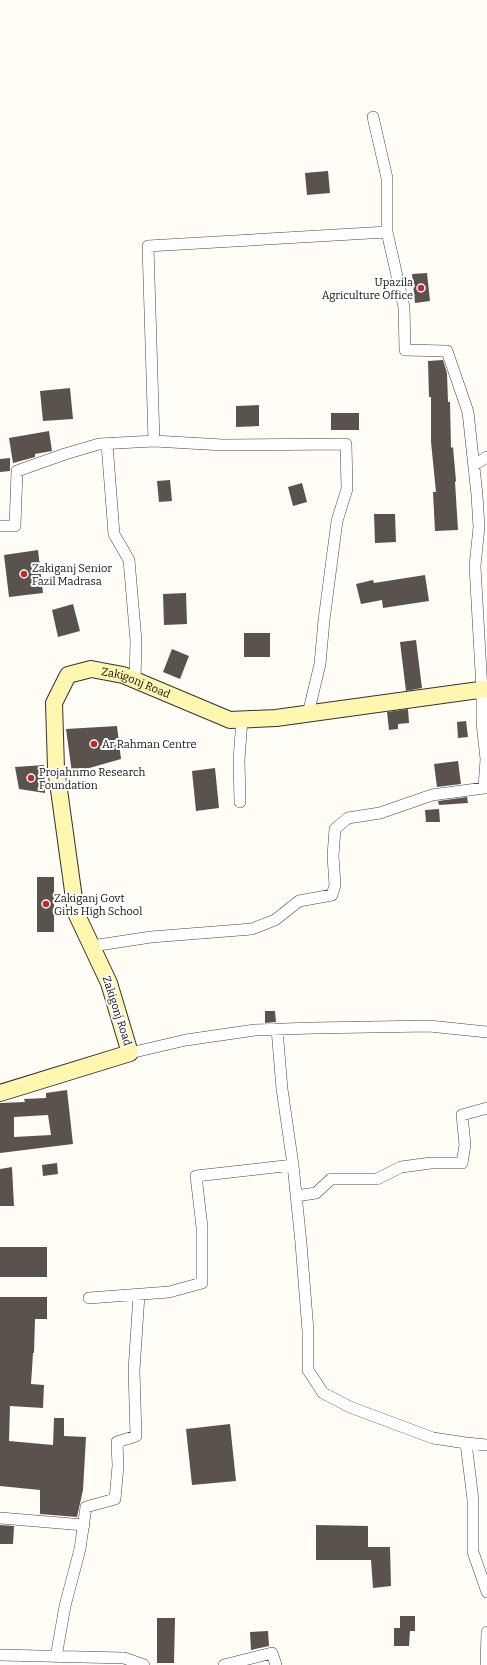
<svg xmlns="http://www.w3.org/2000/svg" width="487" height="1665" viewBox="0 0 487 1665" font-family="Bitter,serif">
<rect width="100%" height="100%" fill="#fffdf5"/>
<!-- building -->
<path fill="#5a524d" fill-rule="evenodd" d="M328,171L330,193L307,195L305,173Z
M427,273L430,301L415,303L412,274Z
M443,360L447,373L448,402H450L451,448L453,447L456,481L455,482L458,530L435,531L433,492H436L431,442V397H429L428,361Z
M70,388L73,419L43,421L40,391Z
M259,405V426L236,427V406Z
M331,413H359V430H331Z
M49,431L52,451L35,454V457L13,463L9,438Z
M10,458V471L0,472V459Z
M170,480L172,501L159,502L157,481Z
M302,483L307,502L293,506L288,487Z
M374,514H395L396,542L375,543Z
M38,550L43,593L9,597L4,555Z
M425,575L429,601L383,608L382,600L361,604L356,584L373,580L374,583Z
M186,593L187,624L164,625L163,594Z
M73,604L80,631L58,637L52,610Z
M244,633H270V657H244Z
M416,640L422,688L406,691L400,642Z
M172,649L189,656L180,679L163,672Z
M408,709L409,723L398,724V729L389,730L387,712Z
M466,721L468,737L458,738L457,722Z
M117,726L121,759L72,773L66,729Z
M458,761L461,784L437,787L434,764Z
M44,765L45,793L19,789L15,767Z
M215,768L219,808L196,811L192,771Z
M467,797L468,803L439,805L438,801Z
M439,809L440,822H426L425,810Z
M37,877H54V932H37Z
M265,1011H275L276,1022L265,1023Z
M67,1090L73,1144L0,1153V1103L25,1102L24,1099L46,1098V1093ZM48,1115L51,1135L14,1137V1117Z
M57,1163L58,1174L43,1176L42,1165Z
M12,1167L14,1206H0V1169Z
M0,1247H47V1277H0Z
M0,1297H47V1319H35L34,1353H33L31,1384L44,1385L43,1408L10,1406L9,1441L53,1445L54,1418H64V1436L86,1437L83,1490L77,1517L40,1514V1490L0,1486Z
M230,1424L236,1481L192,1485L186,1429Z
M0,1525L14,1526L13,1544H0Z
M316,1525L368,1526V1547H390L391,1586L373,1588L371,1560H316Z
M400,1616H415V1631H410L409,1646H394V1628H400Z
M157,1618H175L174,1663H157Z
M268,1631L269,1646L251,1650L250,1632Z"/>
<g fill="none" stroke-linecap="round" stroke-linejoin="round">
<!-- minor casing -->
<g stroke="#444" stroke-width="12">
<path id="minor" d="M154,441L148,246L387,232V178L373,117
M107,444L114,534L129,560L136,641L135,680
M474,465L487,457
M0,526H15L17,471L65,454L99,444L154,441L223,445L346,444L347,489L337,521L324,620L320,664L308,714
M240,802L239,760L242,719
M92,946L151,937L252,929L275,920L299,901L332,895L335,885L333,856L335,829L348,818L380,813L432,795L484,788L486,759L482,723V690L475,566L479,527L477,495L468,412L447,351L405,350L404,307L387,232
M277,1029L282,1089L293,1165L301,1243L308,1331V1370L323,1393L350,1407L433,1438L466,1443
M130,1053L186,1040L255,1030L313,1028L429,1026L487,1032
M296,1196L316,1193L331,1179H377L401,1167L431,1163H462L465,1145L462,1115L487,1108
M89,1298L169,1292L202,1283V1227L196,1176L293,1165
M487,1445L466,1443L473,1500V1552L487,1592
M0,1518L84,1525
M0,1655L124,1658L144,1665
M56,1657L65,1606L80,1549L86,1507L115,1499L118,1466L117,1442L136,1436L134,1370L139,1295
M224,1665L272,1653L276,1665
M486,1665L487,1632"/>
</g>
<!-- secondary casing -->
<g stroke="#333" stroke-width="18">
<g id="secondary">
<path id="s1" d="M0,1093L130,1053L109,983L76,913L56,768L54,703L68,675L91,669L123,675L230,720L276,718L487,689"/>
</g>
</g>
<!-- minor -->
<use href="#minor" stroke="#fff" stroke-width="11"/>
<!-- secondary -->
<use href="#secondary" stroke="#fff6b0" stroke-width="16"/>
</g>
<!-- markers -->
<g fill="#c4262e" stroke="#fff" stroke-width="1.5">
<circle cx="421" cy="288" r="4"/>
<circle cx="24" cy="574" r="4"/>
<circle cx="94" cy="744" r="4"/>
<circle cx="31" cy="778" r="4"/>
<circle cx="46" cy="904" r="4"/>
</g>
<g text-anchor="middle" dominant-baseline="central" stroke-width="4" stroke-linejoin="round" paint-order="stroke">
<!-- poi labels -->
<g font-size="11" fill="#111" stroke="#fff" text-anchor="start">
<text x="413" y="282" text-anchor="end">Upazila<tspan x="413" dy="13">Agriculture Office</tspan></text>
<text x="32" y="568">Zakiganj Senior<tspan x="32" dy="13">Fazil Madrasa</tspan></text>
<text x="102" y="744">Ar Rahman Centre</text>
<text x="39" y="772">Projahnmo Research<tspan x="39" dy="13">Foundation</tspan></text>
<text x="54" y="898">Zakiganj Govt<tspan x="54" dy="13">Girls High School</tspan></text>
</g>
<!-- street labels -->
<g font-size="11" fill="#111" stroke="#fff">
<text stroke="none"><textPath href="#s1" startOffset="600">Zakigonj Road</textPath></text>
<text transform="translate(117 1011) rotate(72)">Zakigonj Road</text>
</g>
</g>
</svg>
